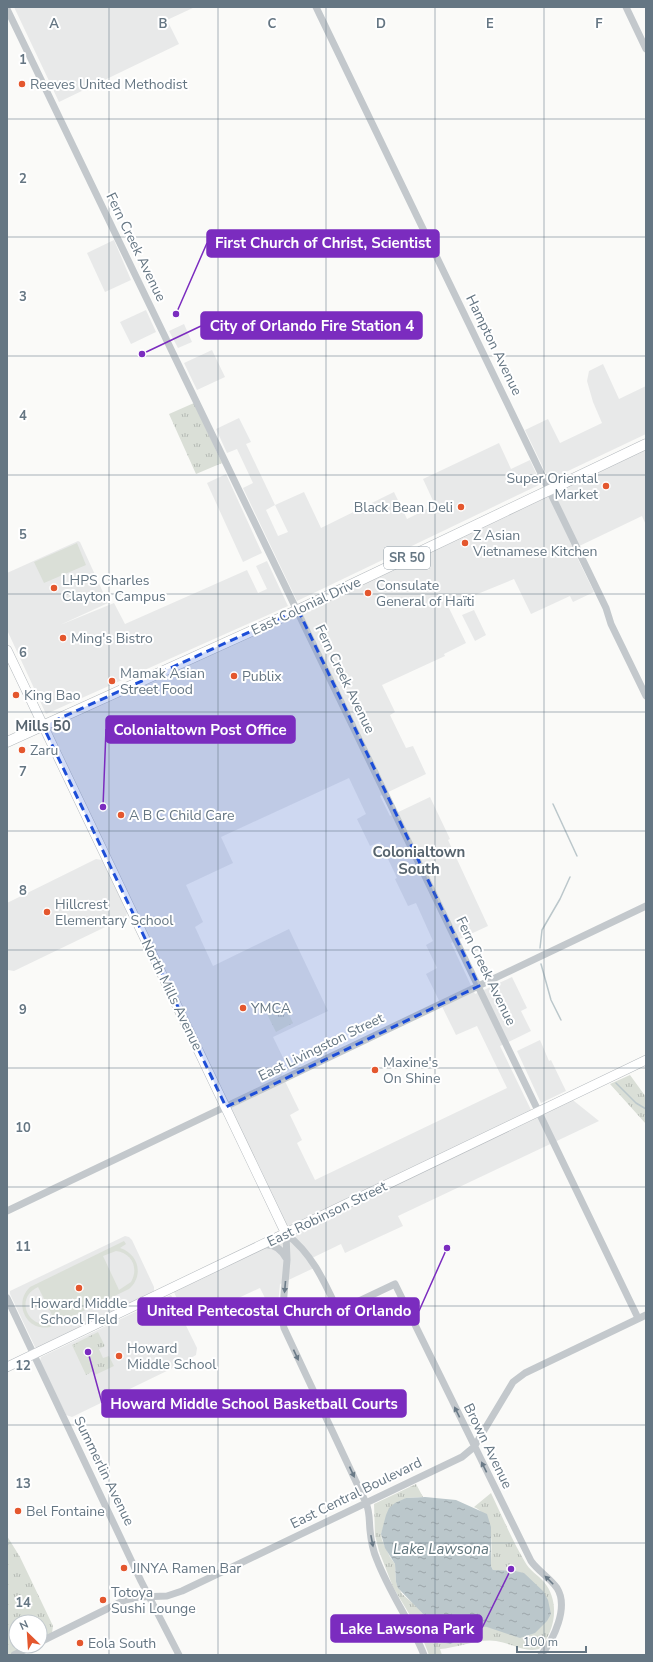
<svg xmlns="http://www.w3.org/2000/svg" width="653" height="1662" viewBox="0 0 653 1662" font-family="'Nunito Sans',sans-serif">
<defs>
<pattern id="grass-tufts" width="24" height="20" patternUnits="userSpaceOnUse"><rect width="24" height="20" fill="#dadfd7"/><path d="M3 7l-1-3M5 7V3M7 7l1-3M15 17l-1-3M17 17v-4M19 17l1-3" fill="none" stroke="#b4b9b4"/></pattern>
<pattern id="water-ripples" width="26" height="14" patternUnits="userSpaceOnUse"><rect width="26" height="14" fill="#bbc7cb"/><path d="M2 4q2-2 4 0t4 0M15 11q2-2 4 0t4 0" fill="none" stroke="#9ca6aa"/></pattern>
</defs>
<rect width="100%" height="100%" fill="#fafaf8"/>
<!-- built -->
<path fill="#e8e9e9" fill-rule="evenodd" d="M14,7H195L167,20L179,44L59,102Z
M114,240L131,280L105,292L87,253Z
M146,310L156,332L131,344L120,322Z
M184,324L192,342L178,348L169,331Z
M212,350L225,377L197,390L184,363Z
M603,364L619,399L646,386V434L549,480L525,430L548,419L560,443L602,423L593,402L587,381L589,371Z
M239,418L251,442L246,444L275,505L304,492L321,528L394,492L407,519L435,505L423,479L499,443L511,469L530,460L541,484L297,601L243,488L253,483L237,449L227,453L216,429ZM275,505L288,532L278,536L266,510Z
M646,443V525L642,516L573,549L594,592L573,602L570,596L531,614L514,579L448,606L466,643L444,654L445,656L382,685L395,712L390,715L406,748L413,746L426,774L380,796L390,816L430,797L450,839L448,840L488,926L451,943L475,994L512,977L527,1008L521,1011L531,1031L500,1046L533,1114L569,1097L599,1121L398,1216L403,1226L379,1237L345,1253L341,1244L312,1258L316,1267L280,1284L277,1314L274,1316L260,1288L232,1301L236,1310L206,1323L202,1315L188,1322L172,1288L287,1233L42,726ZM349,778L366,814L357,819L370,846L380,842L397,878L395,879L408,906L416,903L433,941L426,945L437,968L426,974L456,1035L477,1026L507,1088L315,1180L297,1143L302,1140L290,1115L299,1110L281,1073L289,1070L273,1037L328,1011L289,929L213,966L195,927L203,922L186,885L233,863L221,837Z
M226,474L262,553L243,562L207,483Z
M78,541L80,542L108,603L60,625L114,603L125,624L247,570L258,593L267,589L256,566L267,561L288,606L46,714L7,630V573Z
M474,610L486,635L475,641L462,615Z
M96,859L102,860L127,912L126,917L14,971L8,970L7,903Z
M540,1040L549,1061L551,1060L566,1091L541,1103L517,1051Z
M125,1236L129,1237L132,1240L154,1287V1291L37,1348L35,1347L10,1294V1291Z
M171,1295L197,1348L196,1355L175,1367L72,1417L66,1415L40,1361L41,1357Z"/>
<!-- grass -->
<path fill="url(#grass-tufts)" d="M194,403L222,463L196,474L169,414Z
M284,1004L293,1023L276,1032L267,1014Z
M630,1075L646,1097V1124L610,1084Z
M98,1332L105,1346L99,1349L103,1358L109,1356L114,1366L95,1375L93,1371L86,1375L72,1345Z
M416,1484L423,1497L406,1498L384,1525L381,1534L382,1540L390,1557L395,1564L396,1582L402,1594L416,1606L424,1615L434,1635L451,1644C458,1639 476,1626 484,1626C487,1626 491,1628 494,1628L498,1571L493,1570L491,1566C491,1546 496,1517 474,1507L491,1493C502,1516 512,1540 525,1562C529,1570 538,1575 544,1582C560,1601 556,1631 539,1649C525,1653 510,1643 496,1641C481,1638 456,1648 440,1649L442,1655H429L420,1632L393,1587L379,1551L375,1535L374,1504Z
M7,1536L20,1557L53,1626L52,1633L40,1639V1622H16V1646H26L8,1655H7Z"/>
<!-- pitch -->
<path fill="#dadfd7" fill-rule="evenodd" d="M77,543L86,565L44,583L34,562Z
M124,1241L126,1244L120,1248C139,1254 144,1276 129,1289L50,1327C26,1332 13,1303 30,1287ZM116,1251C132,1253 139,1268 131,1282L119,1290L103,1256ZM38,1287L55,1321C31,1334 12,1299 38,1287Z
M90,1338L95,1347L78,1355L74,1345Z
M96,1349L100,1359L84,1366L79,1357Z"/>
<!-- water -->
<path fill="url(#water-ripples)" d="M425,1497L456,1500L487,1514L491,1527V1566L493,1570L515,1571L524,1573L543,1591L548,1600L551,1614L547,1621L535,1633L520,1638L484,1626L465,1635L451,1644L439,1642L424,1615L398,1588L396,1582L395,1564L385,1548L381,1534L386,1515L389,1508L395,1503L406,1498Z"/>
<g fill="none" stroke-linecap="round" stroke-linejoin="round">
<!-- stream -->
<path stroke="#bbc7cb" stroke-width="1.5" d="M553,804L577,856
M540,948L542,930L560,899L570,877
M541,964L551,1000L561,1020
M616,1083L636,1103L646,1109"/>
<!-- major casing -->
<g stroke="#b5babe" stroke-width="10">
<path id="major" d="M7,650L286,1234
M7,1367L646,1060"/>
</g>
<!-- highway casing -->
<g stroke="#b4b9bd" stroke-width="11">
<path id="highway" d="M7,742L298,610L646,444"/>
</g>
<!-- minor -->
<path stroke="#c3c8cc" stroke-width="7" d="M316,7L606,608L611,624L646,696
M626,7L646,49
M7,9L638,1318
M7,1211L646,906
M286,1234C312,1253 325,1283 338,1311L395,1284L531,1561C538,1571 550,1578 557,1588C569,1607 554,1639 541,1655
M286,1234L287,1260L282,1318L284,1328L366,1503C370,1512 369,1521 370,1530C371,1541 373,1551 377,1560C390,1594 411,1622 424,1655
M263,1245C274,1243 281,1249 286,1258
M7,1298L141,1581L179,1655
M40,1642L125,1600L140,1597L167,1596L182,1591L462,1457L474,1447L513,1382L525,1373L646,1315
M14,1655L32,1646"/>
<!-- major -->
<use href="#major" stroke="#fff" stroke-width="9"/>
<!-- highway -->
<use href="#highway" stroke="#fff" stroke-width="10"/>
</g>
<!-- one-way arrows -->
<defs><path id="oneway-solid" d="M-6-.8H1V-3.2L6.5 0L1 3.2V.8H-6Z"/></defs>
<g fill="#6a7a87">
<use href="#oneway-solid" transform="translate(285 1287) rotate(95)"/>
<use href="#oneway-solid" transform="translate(296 1355) rotate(65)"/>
<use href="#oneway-solid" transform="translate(457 1412) rotate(-116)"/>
<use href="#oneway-solid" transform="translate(484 1467) rotate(-116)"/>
<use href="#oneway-solid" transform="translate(352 1472) rotate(65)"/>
<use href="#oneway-solid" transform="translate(372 1541) rotate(79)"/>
<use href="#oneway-solid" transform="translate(549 1580) rotate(-135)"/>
</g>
<!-- marked area -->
<path fill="#1d4ed8" fill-opacity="0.2" stroke="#1d4ed8" stroke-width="3" stroke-dasharray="8 5" stroke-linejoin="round" d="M298,610L479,986L226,1107L43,726Z"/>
<!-- grid -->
<path fill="none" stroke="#657683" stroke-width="1" stroke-opacity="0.55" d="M109,7V1655M218,7V1655M326,7V1655M435,7V1655M544,7V1655M7,119H646M7,237H646M7,356H646M7,475H646M7,594H646M7,712H646M7,831H646M7,950H646M7,1068H646M7,1187H646M7,1306H646M7,1425H646M7,1543H646"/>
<!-- markers -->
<g fill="#e4572e" stroke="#fff" stroke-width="1.5">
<circle cx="22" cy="84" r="4"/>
<circle cx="606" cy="486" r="4"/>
<circle cx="461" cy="507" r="4"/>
<circle cx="465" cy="543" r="4"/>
<circle cx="54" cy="588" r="4"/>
<circle cx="368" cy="593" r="4"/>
<circle cx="63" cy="638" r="4"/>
<circle cx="234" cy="676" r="4"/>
<circle cx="112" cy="681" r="4"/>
<circle cx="16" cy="695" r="4"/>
<circle cx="22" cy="750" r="4"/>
<circle cx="121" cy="815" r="4"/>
<circle cx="47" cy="912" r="4"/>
<circle cx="243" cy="1008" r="4"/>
<circle cx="375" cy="1070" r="4"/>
<circle cx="79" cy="1288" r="4"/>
<circle cx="119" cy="1356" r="4"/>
<circle cx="18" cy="1511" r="4"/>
<circle cx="124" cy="1568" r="4"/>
<circle cx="103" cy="1600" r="4"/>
<circle cx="80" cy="1643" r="4"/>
</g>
<g text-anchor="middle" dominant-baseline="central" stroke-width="4" stroke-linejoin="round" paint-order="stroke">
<!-- shield labels -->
<rect fill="#fff" stroke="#939fa8" stroke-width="1" x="384" y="547" width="46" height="22" rx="3"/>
<g font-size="13" font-weight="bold" fill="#657683">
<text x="407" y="558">SR 50</text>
</g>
<!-- poi labels -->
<g font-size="14" fill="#657683" stroke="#fff" text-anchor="start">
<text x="30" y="84">Reeves United Methodist</text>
<text x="598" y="478" text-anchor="end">Super Oriental<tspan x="598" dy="16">Market</tspan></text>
<text x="453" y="507" text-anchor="end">Black Bean Deli</text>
<text x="473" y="535">Z Asian<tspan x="473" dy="16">Vietnamese Kitchen</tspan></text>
<text x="62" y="580">LHPS Charles<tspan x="62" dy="16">Clayton Campus</tspan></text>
<text x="376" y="585">Consulate<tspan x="376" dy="16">General of Haïti</tspan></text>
<text x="71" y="638">Ming's Bistro</text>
<text x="120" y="673">Mamak Asian<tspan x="120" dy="16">Street Food</tspan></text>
<text x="242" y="676">Publix</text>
<text x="24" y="695">King Bao</text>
<text x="30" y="750">Zaru</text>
<text x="129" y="815">A B C Child Care</text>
<text x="55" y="904">Hillcrest<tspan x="55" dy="16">Elementary School</tspan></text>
<text x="251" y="1008">YMCA</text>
<text x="383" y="1062">Maxine's<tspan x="383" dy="16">On Shine</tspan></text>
<text x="79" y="1303" text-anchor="middle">Howard Middle<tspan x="79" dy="16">School FIeld</tspan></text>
<text x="127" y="1348">Howard<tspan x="127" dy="16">Middle School</tspan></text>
<text x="26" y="1511">Bel Fontaine</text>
<text x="132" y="1568">JINYA Ramen Bar</text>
<text x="111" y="1592">Totoya<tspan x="111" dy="16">Sushi Lounge</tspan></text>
<text x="88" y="1643">Eola South</text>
</g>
<!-- street labels -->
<g font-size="14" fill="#657683" stroke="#fff">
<text transform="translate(136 247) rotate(64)">Fern Creek Avenue</text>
<text transform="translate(494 345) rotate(64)">Hampton Avenue</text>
<text transform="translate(306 606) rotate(-25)">East Colonial Drive</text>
<text transform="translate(345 679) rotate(64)">Fern Creek Avenue</text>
<text transform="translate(486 971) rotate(64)">Fern Creek Avenue</text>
<text transform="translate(172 995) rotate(64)">North Mills Avenue</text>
<text transform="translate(321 1047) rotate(-26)">East Livingston Street</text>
<text transform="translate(327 1214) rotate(-26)">East Robinson Street</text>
<text transform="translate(488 1446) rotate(64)">Brown Avenue</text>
<text transform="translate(104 1471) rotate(64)">Summerlin Avenue</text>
<text transform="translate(356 1493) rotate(-26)">East Central Boulevard</text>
</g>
<!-- neighbourhood labels -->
<g font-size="15" font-weight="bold" fill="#57646e" stroke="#fff">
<text x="43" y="726">Mills 50</text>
<text x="419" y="852">Colonialtown<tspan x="419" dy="17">South</tspan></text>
</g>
<!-- water labels -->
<g font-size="15" font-style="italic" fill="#60757c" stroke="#fff">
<text x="441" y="1549">Lake Lawsona</text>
</g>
</g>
<g font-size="13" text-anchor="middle" font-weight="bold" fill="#657683" stroke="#fff" stroke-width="4" stroke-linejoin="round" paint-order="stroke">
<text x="54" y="28">A</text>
<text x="163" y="28">B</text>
<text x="272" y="28">C</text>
<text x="381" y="28">D</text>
<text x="490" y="28">E</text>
<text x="599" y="28">F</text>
<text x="23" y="64">1</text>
<text x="23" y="183">2</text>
<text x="23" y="301">3</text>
<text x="23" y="420">4</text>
<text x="23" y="539">5</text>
<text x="23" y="657">6</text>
<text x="23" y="776">7</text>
<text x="23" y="895">8</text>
<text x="23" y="1014">9</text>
<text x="23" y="1132">10</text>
<text x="23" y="1251">11</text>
<text x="23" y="1370">12</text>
<text x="23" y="1488">13</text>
<text x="23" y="1607">14</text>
</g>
<!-- callouts -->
<path fill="none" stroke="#7b2cbf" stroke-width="1.5" d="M176 314L207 243M142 354L201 326M103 807L106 729M447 1248L419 1311M88 1352L102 1403M511 1569L482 1628"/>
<g fill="#7b2cbf" stroke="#fff" stroke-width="1.5">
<circle cx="176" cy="314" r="4"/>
<circle cx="142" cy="354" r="4"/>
<circle cx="103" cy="807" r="4"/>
<circle cx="447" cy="1248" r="4"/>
<circle cx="88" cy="1352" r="4"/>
<circle cx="511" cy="1569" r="4"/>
</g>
<g fill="#7b2cbf" stroke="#7b2cbf" stroke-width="1.5">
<rect x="207" y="230" width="232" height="27" rx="4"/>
<rect x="201" y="312" width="221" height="27" rx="4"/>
<rect x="106" y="716" width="189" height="27" rx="4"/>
<rect x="138" y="1298" width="281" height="27" rx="4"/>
<rect x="102" y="1390" width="304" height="27" rx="4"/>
<rect x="331" y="1615" width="151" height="27" rx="4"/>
</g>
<g font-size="15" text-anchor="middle" font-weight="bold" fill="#fff">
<text x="323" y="248">First Church of Christ, Scientist</text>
<text x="312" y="331">City of Orlando Fire Station 4</text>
<text x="200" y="735">Colonialtown Post Office</text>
<text x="279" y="1316">United Pentecostal Church of Orlando</text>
<text x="254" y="1409">Howard Middle School Basketball Courts</text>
<text x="407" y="1634">Lake Lawsona Park</text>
</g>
<!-- border -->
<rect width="653" height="1662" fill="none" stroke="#657683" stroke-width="16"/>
<!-- north arrow -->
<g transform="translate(28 1634) rotate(335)"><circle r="19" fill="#ffffff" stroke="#c1c8cd"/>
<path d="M0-3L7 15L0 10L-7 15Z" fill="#e4572e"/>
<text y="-6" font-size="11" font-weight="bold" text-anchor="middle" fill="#657683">N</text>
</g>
<!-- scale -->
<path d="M517 1646v6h69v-6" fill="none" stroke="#657683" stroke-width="2"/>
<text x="523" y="1646" font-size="12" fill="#657683" stroke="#ffffff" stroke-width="3" paint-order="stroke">100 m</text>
</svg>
